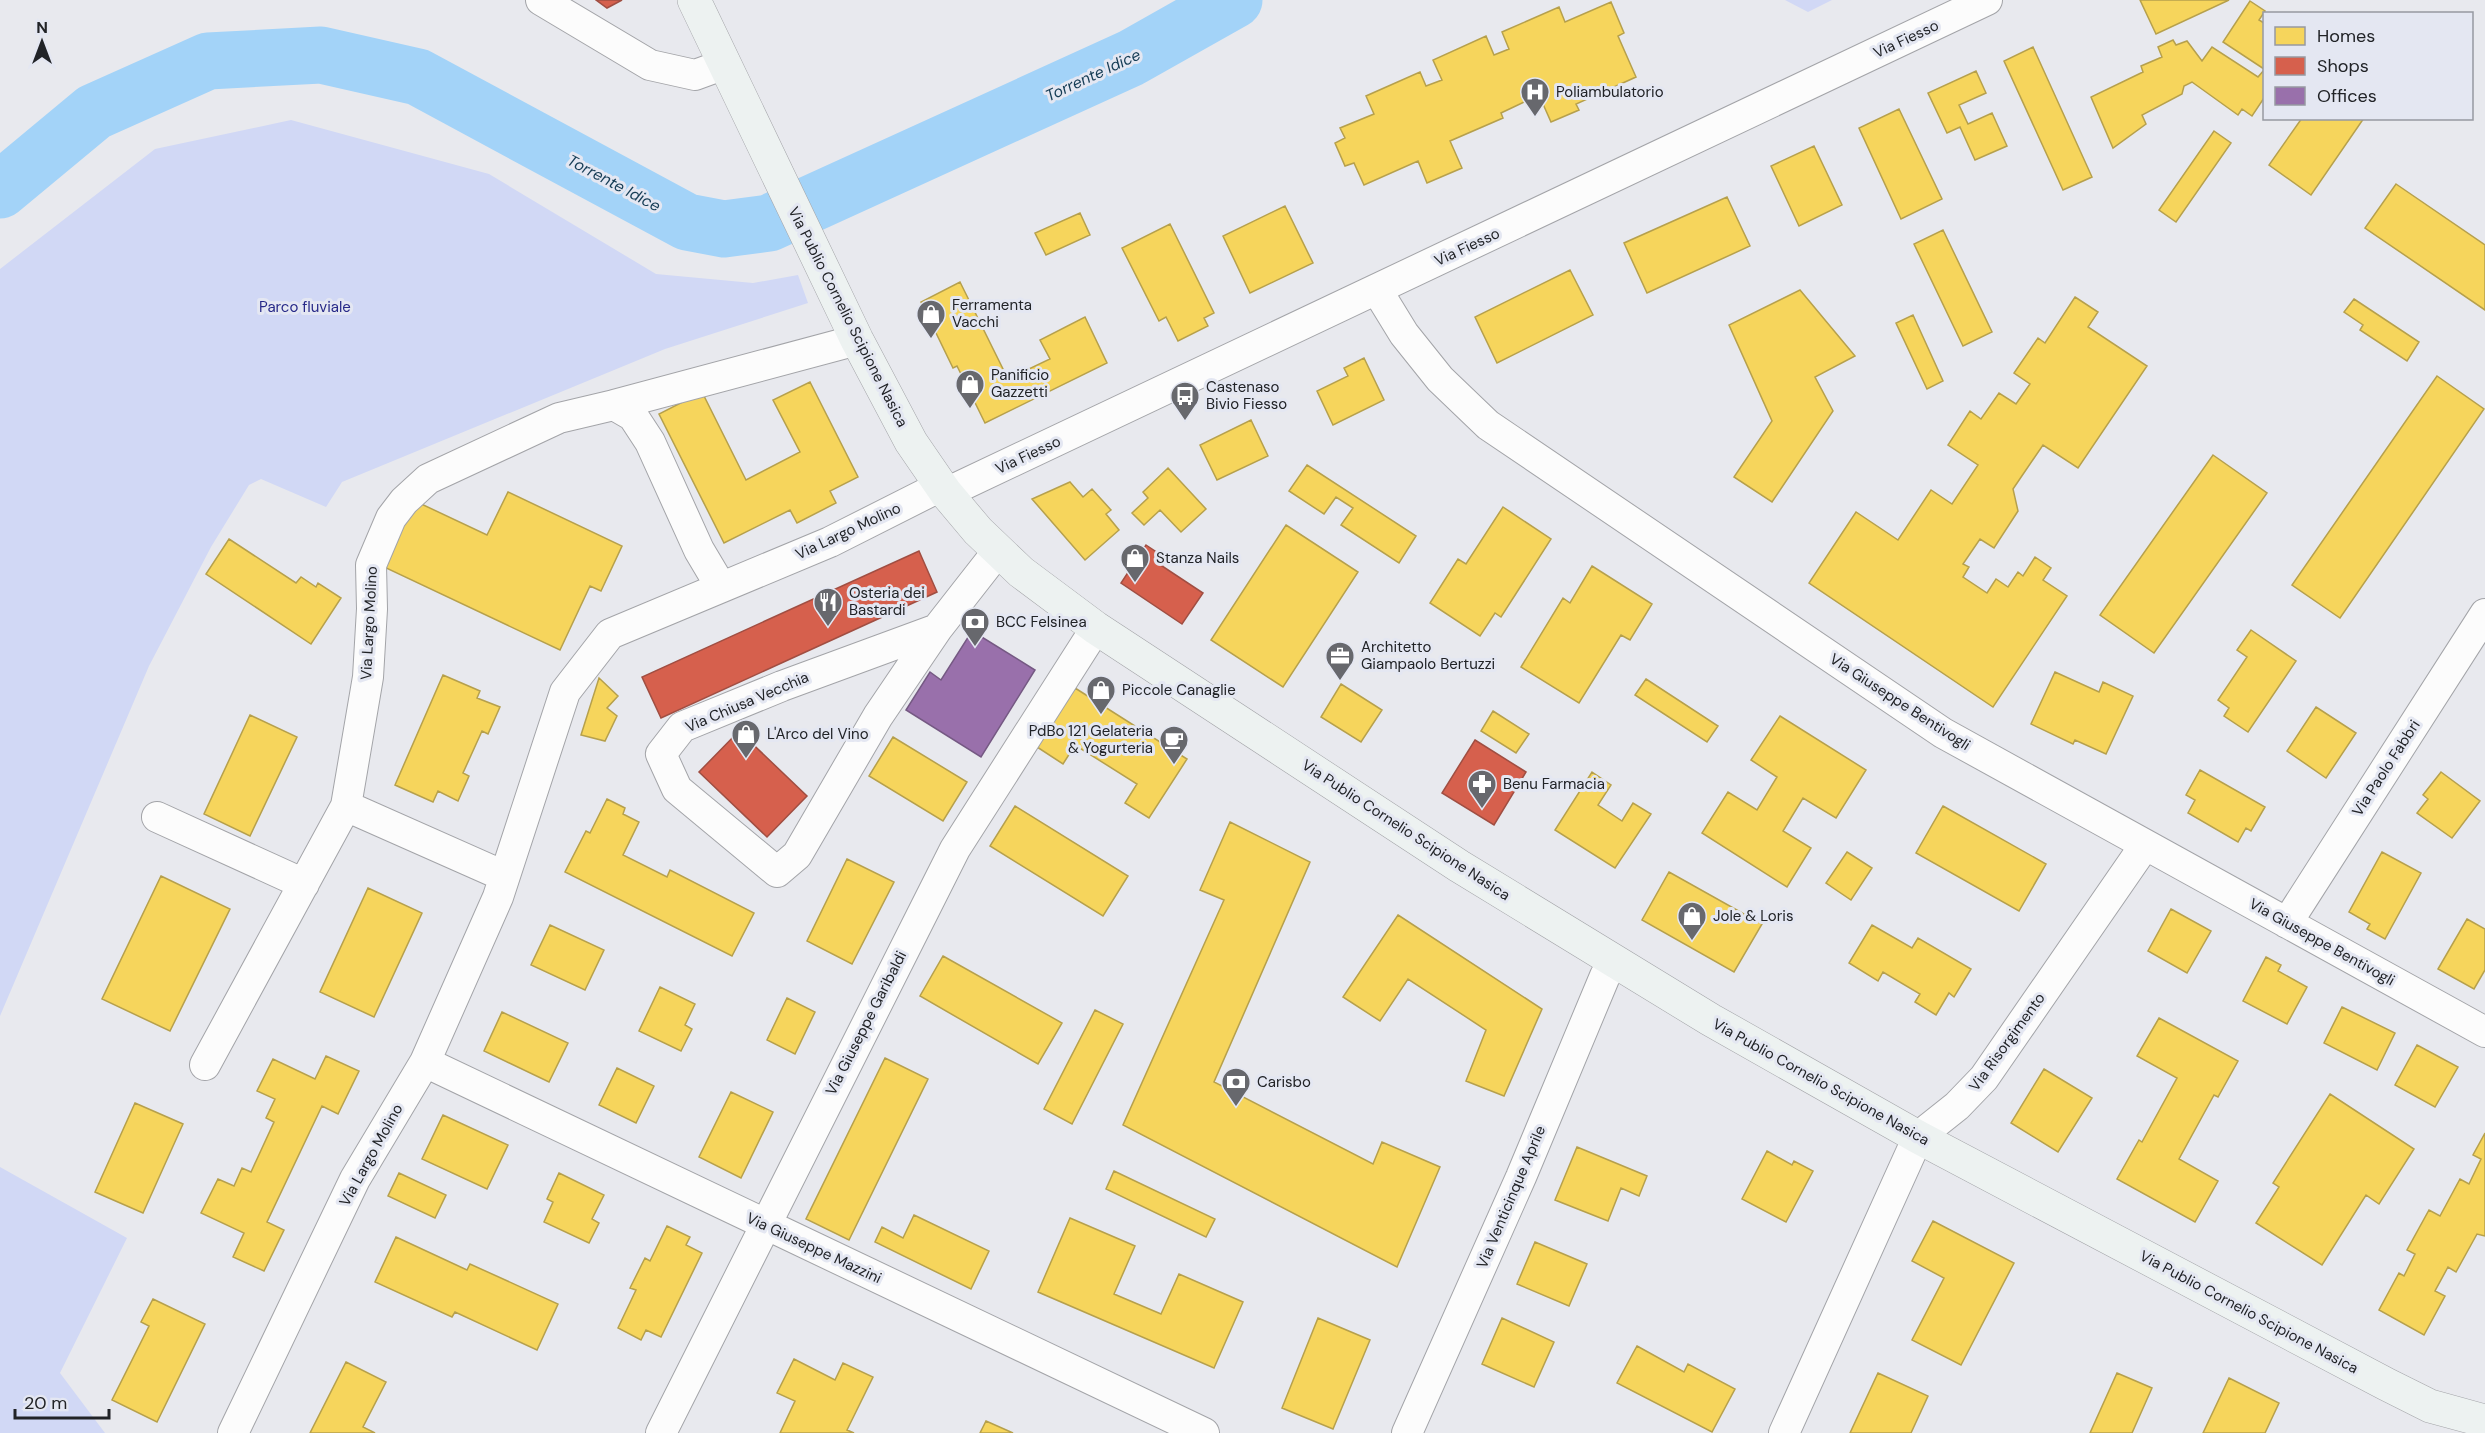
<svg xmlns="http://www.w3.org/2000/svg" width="2485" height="1433" viewBox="0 0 2485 1433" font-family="'DM Sans',sans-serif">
<rect width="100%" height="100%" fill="#e8e9ee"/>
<!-- green -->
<path fill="#d1d8f5" d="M1785,0H1832L1808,12Z
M291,120L489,174L656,274L753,283L798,275L808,303L665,349L342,482L326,507L261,479L249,485L211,547L149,666L0,1016V269L155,149Z
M0,1167L127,1238L60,1373L105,1433H0Z"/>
<!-- homes -->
<path fill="#f6d55c" stroke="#b6a04c" stroke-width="1.5" d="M2140,0H2229L2156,34Z
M2250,1L2265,11L2259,20L2264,23V69L2223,42Z
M1611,2L1624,33L1618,36L1636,77L1576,104L1579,110L1551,122L1539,95L1501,113L1503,118L1450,141L1462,168L1427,183L1418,161L1364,185L1354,163L1345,166L1335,143L1345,138L1340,128L1374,114L1366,96L1420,72L1426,86L1442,80L1433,60L1486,36L1494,55L1509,49L1502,32L1559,7L1565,22Z
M2173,40L2176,45L2187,41L2202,61L2212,47L2258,77L2264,70V98L2252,116L2242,109L2238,115L2192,82L2184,86L2182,94L2142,115L2146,124L2113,148L2091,97L2143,72L2141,66L2162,57L2158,47Z
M2033,47L2092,177L2063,190L2004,61Z
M1976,71L1986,93L1959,105L1968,124L1992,113L2007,146L1975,160L1960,127L1947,133L1928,93Z
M1899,109L1942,199L1901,219L1859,128Z
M2302,118H2364L2311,195L2269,165Z
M2214,131L2231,143L2176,222L2159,210Z
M1814,146L1842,205L1799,226L1771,166Z
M2396,184L2485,245V310L2365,228Z
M1727,197L1750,246L1647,293L1624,243Z
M1285,206L1313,263L1250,293L1223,236Z
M1080,213L1090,235L1046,255L1035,233Z
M1170,224L1214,313L1204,318L1208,326L1178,341L1166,317L1159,321L1122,248Z
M1943,230L1992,332L1963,346L1914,244Z
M1570,270L1593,315L1497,363L1475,317Z
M960,282L1008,379L1050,359L1040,340L1085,317L1107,363L985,423L957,366L953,368L921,302Z
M1800,290L1855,356L1815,377L1833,411L1772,502L1734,477L1772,421L1729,325Z
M2075,297L2098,312L2088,327L2147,366L2078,468L2043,445L2013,489L2018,511L1994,548L1980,539L1963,564L1969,567L1963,577L1987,593L1996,579L2008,587L2018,572L2023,576L2035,557L2051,568L2043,580L2067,596L1993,707L1809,583L1856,512L1898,540L1931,490L1952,504L1978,465L1948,445L1970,411L1981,419L1999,393L2016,404L2030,384L2014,373L2038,338L2045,343Z
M2354,299L2419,342L2407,361L2360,330L2363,325L2344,312Z
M1913,315L1943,381L1927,389L1896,323Z
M1364,358L1384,400L1333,425L1317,391L1348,376L1344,368Z
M2437,376L2484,409L2340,618L2292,585Z
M810,382L858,477L830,491L836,503L797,523L790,510L724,543L659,414L702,392L746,480L800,452L773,400Z
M1251,420L1268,456L1217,480L1200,445Z
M2213,455L2267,493L2154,653L2100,615Z
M1307,465L1416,536L1399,563L1341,525L1353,508L1336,497L1324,514L1289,491Z
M1168,468L1206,509L1181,532L1160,510L1144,525L1132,513L1148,498L1143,492Z
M1070,482L1083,497L1092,489L1111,510L1106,514L1119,530L1085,560L1032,499Z
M508,492L622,546L601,591L590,586L560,650L384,567L415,501L487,535Z
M1503,507L1551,539L1501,617L1495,613L1480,636L1430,603L1458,559L1466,564Z
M1286,525L1358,572L1283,687L1211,640Z
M229,539L296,583L301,577L316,587L318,583L341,598L311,644L206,574Z
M1592,566L1652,604L1630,640L1621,635L1579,703L1521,667L1563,598L1570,603Z
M2251,630L2296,661L2248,732L2224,716L2229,708L2218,700L2247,657L2237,650Z
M2055,672L2099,692L2103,682L2133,696L2106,754L2075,740L2073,744L2031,724Z
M443,675L480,691L477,698L500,707L488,734L482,731L463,773L469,776L458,801L438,791L433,802L395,785Z
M599,678L618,696L607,708L617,716L605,741L581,735Z
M1646,679L1718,726L1707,742L1635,695Z
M1341,684L1382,710L1361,742L1321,717Z
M1075,688L1187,759L1149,818L1125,803L1137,784L1075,745L1063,764L1037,747Z
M2316,707L2356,733L2326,778L2287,751Z
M1493,711L1529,734L1516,753L1481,731Z
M250,715L297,737L250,836L204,814Z
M1780,716L1866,770L1836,818L1803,798L1783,831L1811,848L1787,887L1702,833L1728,792L1757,810L1777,777L1751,760Z
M893,737L967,782L943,821L869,776Z
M2200,770L2265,807L2251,831L2246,828L2238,842L2188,813L2195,800L2186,795Z
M1592,772L1611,785L1598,805L1622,821L1633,803L1651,814L1615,868L1555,830Z
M2441,772L2480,801L2452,838L2417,813L2428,799L2423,795Z
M607,799L625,808L623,814L639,822L623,855L667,877L670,870L754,913L732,956L565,872L586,831L590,833Z
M1015,806L1128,876L1103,916L990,846Z
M1943,806L2046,864L2019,911L1916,853Z
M1230,822L1310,862L1214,1082L1373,1164L1382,1142L1440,1167L1397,1267L1123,1125L1224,900L1200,890Z
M1847,852L1872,868L1851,900L1826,883Z
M2382,852L2421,873L2385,939L2367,929L2370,924L2349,912Z
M847,859L894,882L852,964L807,941Z
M1669,872L1762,924L1734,972L1642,920Z
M161,876L230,909L170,1031L102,999Z
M368,888L422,913L374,1017L320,992Z
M2171,909L2211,931L2187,973L2148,951Z
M1398,915L1542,1009L1504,1096L1466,1081L1486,1030L1408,979L1380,1021L1343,997Z
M2467,919L2485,929V970L2474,989L2438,969Z
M550,925L604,950L585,990L531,965Z
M1872,925L1912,948L1918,938L1971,969L1954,997L1949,993L1936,1015L1915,1002L1920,994L1883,972L1878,981L1849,963Z
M943,956L1062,1023L1038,1064L920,996Z
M2266,957L2281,965L2278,971L2307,987L2287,1024L2243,1001Z
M660,987L695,1004L685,1025L692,1029L681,1051L639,1031Z
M787,998L815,1012L795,1054L767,1040Z
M2342,1007L2395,1033L2377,1070L2324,1043Z
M1095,1010L1123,1024L1072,1124L1044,1109Z
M502,1012L568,1043L549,1082L484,1051Z
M2159,1018L2238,1061L2218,1097L2214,1095L2179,1159L2218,1181L2195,1222L2117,1179L2139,1140L2142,1142L2177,1078L2137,1056Z
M2417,1045L2458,1067L2435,1107L2395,1085Z
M326,1056L359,1071L338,1114L322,1106L267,1222L284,1230L264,1271L233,1257L244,1233L201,1213L218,1179L234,1186L242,1168L251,1172L274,1122L266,1118L275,1099L257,1091L273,1059L315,1079Z
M885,1058L928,1079L849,1240L806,1219Z
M617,1068L654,1086L636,1123L599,1105Z
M2044,1069L2092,1098L2058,1152L2011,1123Z
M731,1092L773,1112L741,1178L699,1157Z
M2330,1094L2414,1149L2379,1204L2366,1195L2322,1265L2256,1223L2279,1187L2273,1183Z
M135,1103L183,1124L143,1213L95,1192Z
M443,1115L508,1145L487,1189L422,1159Z
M2485,1133V1236L2477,1234L2456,1272L2448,1267L2435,1291L2445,1296L2424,1335L2379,1310L2399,1273L2404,1276L2415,1254L2407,1250L2429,1210L2440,1216L2460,1179L2469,1184L2481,1159L2473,1155Z
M1577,1147L1647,1176L1639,1196L1621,1188L1608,1221L1555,1200Z
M1767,1151L1792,1165L1794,1161L1813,1171L1786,1222L1742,1199Z
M1114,1171L1215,1219L1206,1237L1106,1189Z
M399,1173L446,1195L435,1218L388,1196Z
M559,1173L604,1195L592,1219L599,1223L589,1243L544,1222L553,1202L547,1199Z
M914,1215L989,1251L971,1289L875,1242L882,1227L903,1238Z
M1070,1218L1135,1246L1114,1294L1161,1314L1179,1274L1243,1302L1214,1368L1038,1292Z
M1933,1221L2014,1263L1961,1365L1912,1340L1944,1278L1912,1261Z
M667,1226L690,1237L686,1245L702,1253L661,1337L646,1330L641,1340L618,1328L636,1290L630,1288L645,1258L650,1261Z
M396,1237L467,1270L470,1264L558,1304L537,1350L455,1312L452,1317L375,1282Z
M1535,1242L1587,1264L1569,1306L1517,1284Z
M153,1299L205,1324L157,1422L112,1400L149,1326L141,1322Z
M1318,1318L1370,1340L1333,1429L1282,1408Z
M1502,1318L1554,1342L1534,1387L1482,1364Z
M1637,1346L1684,1372L1688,1364L1735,1389L1712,1432L1617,1383Z
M794,1359L835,1380L843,1363L873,1377L847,1430L854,1433H780L795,1401L777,1393Z
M346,1362L386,1382L363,1427L375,1433H310Z
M1878,1373L1928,1396L1911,1433H1850Z
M2117,1373L2152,1388L2132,1433H2090Z
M2229,1378L2279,1403L2265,1433H2203Z
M986,1421L1013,1433H980Z"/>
<!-- shops -->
<path fill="#d6604d" stroke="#a04e42" stroke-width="1.5" d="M596,0H622L607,8Z
M1146,545L1167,559L1162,566L1203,593L1182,624L1121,583Z
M919,551L937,592L661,718L642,677Z
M739,731L807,796L767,837L699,772Z
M1475,740L1526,772L1494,825L1442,793Z"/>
<!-- offices -->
<path fill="#9970ab" stroke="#755983" stroke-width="1.5" d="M972,631L1035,670L981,757L906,710L930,672L941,680Z"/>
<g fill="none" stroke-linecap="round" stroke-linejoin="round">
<!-- river -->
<path stroke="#a3d3f8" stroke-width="57" d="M0,190L94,112L208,61L321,55L418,77L687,222L724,229L769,223L1131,58L1234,0"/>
<!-- street casing -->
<g stroke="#a3a4a8" stroke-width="32">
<path id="street" d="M541,0L650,65L695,75L725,64
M1377,290L1404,334L1440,379L1488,425L1943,733L2485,1032
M614,405L857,340
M946,493L1987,0
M937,629L782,686L682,727L661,754L677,789L777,872L797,855L878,716L937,629L998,551
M157,817L304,884
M504,876L346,806L368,677L372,609L371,565L391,518L404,501L428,479L559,418L614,405L633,416L650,442L699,550L721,587
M2287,923L2485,614
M425,1062L1204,1433
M205,1065L346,806
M233,1433L355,1179L425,1062L498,897L565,692L610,634L830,542L941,486
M661,1433L955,849L1096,628
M1407,1433L1521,1177L1605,976L1616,963
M1784,1433L1918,1137L1957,1106L1984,1078L2145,845"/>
</g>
<!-- secondary casing -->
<g stroke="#a3a4a8" stroke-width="34">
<path id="secondary" d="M694,0L857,340L911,442L946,493L978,531L1021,572L1096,628L1459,866L1711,1020L1918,1137L2386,1384L2430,1406L2485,1421"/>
</g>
<!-- street -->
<use href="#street" stroke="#fcfcfc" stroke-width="30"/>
<!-- secondary -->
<use href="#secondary" stroke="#edf2f1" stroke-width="33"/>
</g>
<!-- icons -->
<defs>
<g id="hospital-pin" transform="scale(1.5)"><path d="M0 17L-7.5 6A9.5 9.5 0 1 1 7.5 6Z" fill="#67686d" stroke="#e4e7f2"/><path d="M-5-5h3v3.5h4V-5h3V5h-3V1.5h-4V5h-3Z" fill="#fff"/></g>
<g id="shop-pin" transform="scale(1.5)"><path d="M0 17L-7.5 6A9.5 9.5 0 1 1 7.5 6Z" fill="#67686d" stroke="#e4e7f2"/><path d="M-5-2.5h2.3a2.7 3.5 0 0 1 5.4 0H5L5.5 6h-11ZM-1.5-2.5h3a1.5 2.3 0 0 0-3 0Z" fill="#fff"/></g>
<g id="bus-pin" transform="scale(1.5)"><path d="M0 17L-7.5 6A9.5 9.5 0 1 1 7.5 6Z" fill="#67686d" stroke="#e4e7f2"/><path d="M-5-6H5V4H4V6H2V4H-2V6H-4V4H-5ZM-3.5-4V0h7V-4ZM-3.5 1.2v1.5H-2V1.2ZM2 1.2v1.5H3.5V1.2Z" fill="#fff"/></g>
<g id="restaurant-pin" transform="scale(1.5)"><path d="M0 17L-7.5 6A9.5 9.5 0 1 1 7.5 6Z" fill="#67686d" stroke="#e4e7f2"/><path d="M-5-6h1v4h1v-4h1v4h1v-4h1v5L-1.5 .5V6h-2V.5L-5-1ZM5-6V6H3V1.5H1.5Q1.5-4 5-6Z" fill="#fff"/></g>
<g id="bank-pin" transform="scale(1.5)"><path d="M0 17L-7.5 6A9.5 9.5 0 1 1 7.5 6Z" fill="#67686d" stroke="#e4e7f2"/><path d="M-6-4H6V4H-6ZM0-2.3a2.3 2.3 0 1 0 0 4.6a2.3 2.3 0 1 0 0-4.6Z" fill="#fff"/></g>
<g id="office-pin" transform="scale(1.5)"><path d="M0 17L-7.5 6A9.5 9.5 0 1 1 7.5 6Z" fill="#67686d" stroke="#e4e7f2"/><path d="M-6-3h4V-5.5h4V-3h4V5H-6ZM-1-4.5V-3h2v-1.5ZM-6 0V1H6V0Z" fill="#fff"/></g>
<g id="cafe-pin" transform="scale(1.5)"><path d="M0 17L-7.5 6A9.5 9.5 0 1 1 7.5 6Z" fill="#67686d" stroke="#e4e7f2"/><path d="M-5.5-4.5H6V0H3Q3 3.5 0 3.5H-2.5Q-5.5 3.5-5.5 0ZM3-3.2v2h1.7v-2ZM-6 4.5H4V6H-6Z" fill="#fff"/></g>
<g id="pharmacy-pin" transform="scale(1.5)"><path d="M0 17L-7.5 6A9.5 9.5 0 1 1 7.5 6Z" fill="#67686d" stroke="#e4e7f2"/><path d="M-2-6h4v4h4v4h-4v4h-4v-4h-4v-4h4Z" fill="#fff"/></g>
</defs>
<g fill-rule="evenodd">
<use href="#hospital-pin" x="1535" y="92"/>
<use href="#shop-pin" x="931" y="314"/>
<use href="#shop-pin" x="970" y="384"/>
<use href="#bus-pin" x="1185" y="396"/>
<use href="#shop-pin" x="1135" y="558"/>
<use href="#restaurant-pin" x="828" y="602"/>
<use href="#bank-pin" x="975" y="622"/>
<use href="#office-pin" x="1340" y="656"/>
<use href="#shop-pin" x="1101" y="690"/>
<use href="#shop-pin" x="746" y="734"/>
<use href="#cafe-pin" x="1174" y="740"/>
<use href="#pharmacy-pin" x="1482" y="784"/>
<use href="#shop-pin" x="1692" y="916"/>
<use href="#bank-pin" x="1236" y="1082"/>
</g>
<g text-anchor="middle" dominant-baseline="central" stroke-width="6" stroke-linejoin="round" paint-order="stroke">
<!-- street labels -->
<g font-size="15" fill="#212327" stroke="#e4e7f2">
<text transform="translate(1906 39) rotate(-25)">Via Fiesso</text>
<text transform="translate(1467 247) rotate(-25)">Via Fiesso</text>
<text transform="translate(848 317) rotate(63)">Via Publio Cornelio Scipione Nasica</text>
<text transform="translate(1028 455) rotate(-25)">Via Fiesso</text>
<text transform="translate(848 531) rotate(-25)">Via Largo Molino</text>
<text transform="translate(369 623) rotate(-87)">Via Largo Molino</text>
<text transform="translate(747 702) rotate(-23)">Via Chiusa Vecchia</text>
<text transform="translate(1900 702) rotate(33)">Via Giuseppe Bentivogli</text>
<text transform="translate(2386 768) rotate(-57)">Via Paolo Fabbri</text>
<text transform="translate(1406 830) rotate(33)">Via Publio Cornelio Scipione Nasica</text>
<text transform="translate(2322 942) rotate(29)">Via Giuseppe Bentivogli</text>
<text transform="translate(866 1023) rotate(-63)">Via Giuseppe Garibaldi</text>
<text transform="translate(2007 1042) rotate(-54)">Via Risorgimento</text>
<text transform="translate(1821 1082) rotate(29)">Via Publio Cornelio Scipione Nasica</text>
<text transform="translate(371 1155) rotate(-61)">Via Largo Molino</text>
<text transform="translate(1511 1197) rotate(-67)">Via Venticinque Aprile</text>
<text transform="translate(814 1248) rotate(25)">Via Giuseppe Mazzini</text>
<text transform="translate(2249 1312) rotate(28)">Via Publio Cornelio Scipione Nasica</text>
</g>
<!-- poi labels -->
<g font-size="15" fill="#212327" stroke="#e4e7f2" text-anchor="start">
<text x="1556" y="92">Poliambulatorio</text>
<text x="952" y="305">Ferramenta<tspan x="952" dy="17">Vacchi</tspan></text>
<text x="991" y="375">Panificio<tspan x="991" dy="17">Gazzetti</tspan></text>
<text x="1206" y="387">Castenaso<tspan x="1206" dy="17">Bivio Fiesso</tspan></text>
<text x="1156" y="558">Stanza Nails</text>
<text x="849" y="593">Osteria dei<tspan x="849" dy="17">Bastardi</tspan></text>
<text x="996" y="622">BCC Felsinea</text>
<text x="1361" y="647">Architetto<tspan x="1361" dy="17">Giampaolo Bertuzzi</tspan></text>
<text x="1122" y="690">Piccole Canaglie</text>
<text x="1153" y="731" text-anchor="end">PdBo 121 Gelateria<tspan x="1153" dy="17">&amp; Yogurteria</tspan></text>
<text x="767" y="734">L'Arco del Vino</text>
<text x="1503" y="784">Benu Farmacia</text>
<text x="1713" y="916">Jole &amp; Loris</text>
<text x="1257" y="1082">Carisbo</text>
</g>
<!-- park labels -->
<g font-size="15" fill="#272988" stroke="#e4e7f2">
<text x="305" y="307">Parco fluviale</text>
</g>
<!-- water labels -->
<g font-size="16" font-style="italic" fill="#153c55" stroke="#e4e7f2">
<text transform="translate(1093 75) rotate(-25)">Torrente Idice</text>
<text transform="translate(614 183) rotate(28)">Torrente Idice</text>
</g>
</g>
<!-- legend -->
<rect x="2263" y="12" width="210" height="108" fill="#e4e7f2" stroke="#9699a1" stroke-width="1.5"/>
<rect x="2275" y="27" width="30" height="18" fill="#f6d55c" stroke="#9699a1" stroke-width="1.5"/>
<text x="2317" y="42" font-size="18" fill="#212327">Homes</text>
<rect x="2275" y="57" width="30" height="18" fill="#d6604d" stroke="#9699a1" stroke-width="1.5"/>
<text x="2317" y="72" font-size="18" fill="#212327">Shops</text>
<rect x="2275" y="87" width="30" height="18" fill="#9970ab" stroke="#9699a1" stroke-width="1.5"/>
<text x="2317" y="102" font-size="18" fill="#212327">Offices</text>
<!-- north arrow -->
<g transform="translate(42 42)" stroke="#e4e7f2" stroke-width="4.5" paint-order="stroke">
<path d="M0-4.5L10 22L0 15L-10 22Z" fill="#212327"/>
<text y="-9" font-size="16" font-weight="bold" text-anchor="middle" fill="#212327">N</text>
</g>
<!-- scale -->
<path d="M15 1409v9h94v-9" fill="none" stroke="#212327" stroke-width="3"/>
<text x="24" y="1409" font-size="18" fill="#212327" stroke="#e4e7f2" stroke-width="4.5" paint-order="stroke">20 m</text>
</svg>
